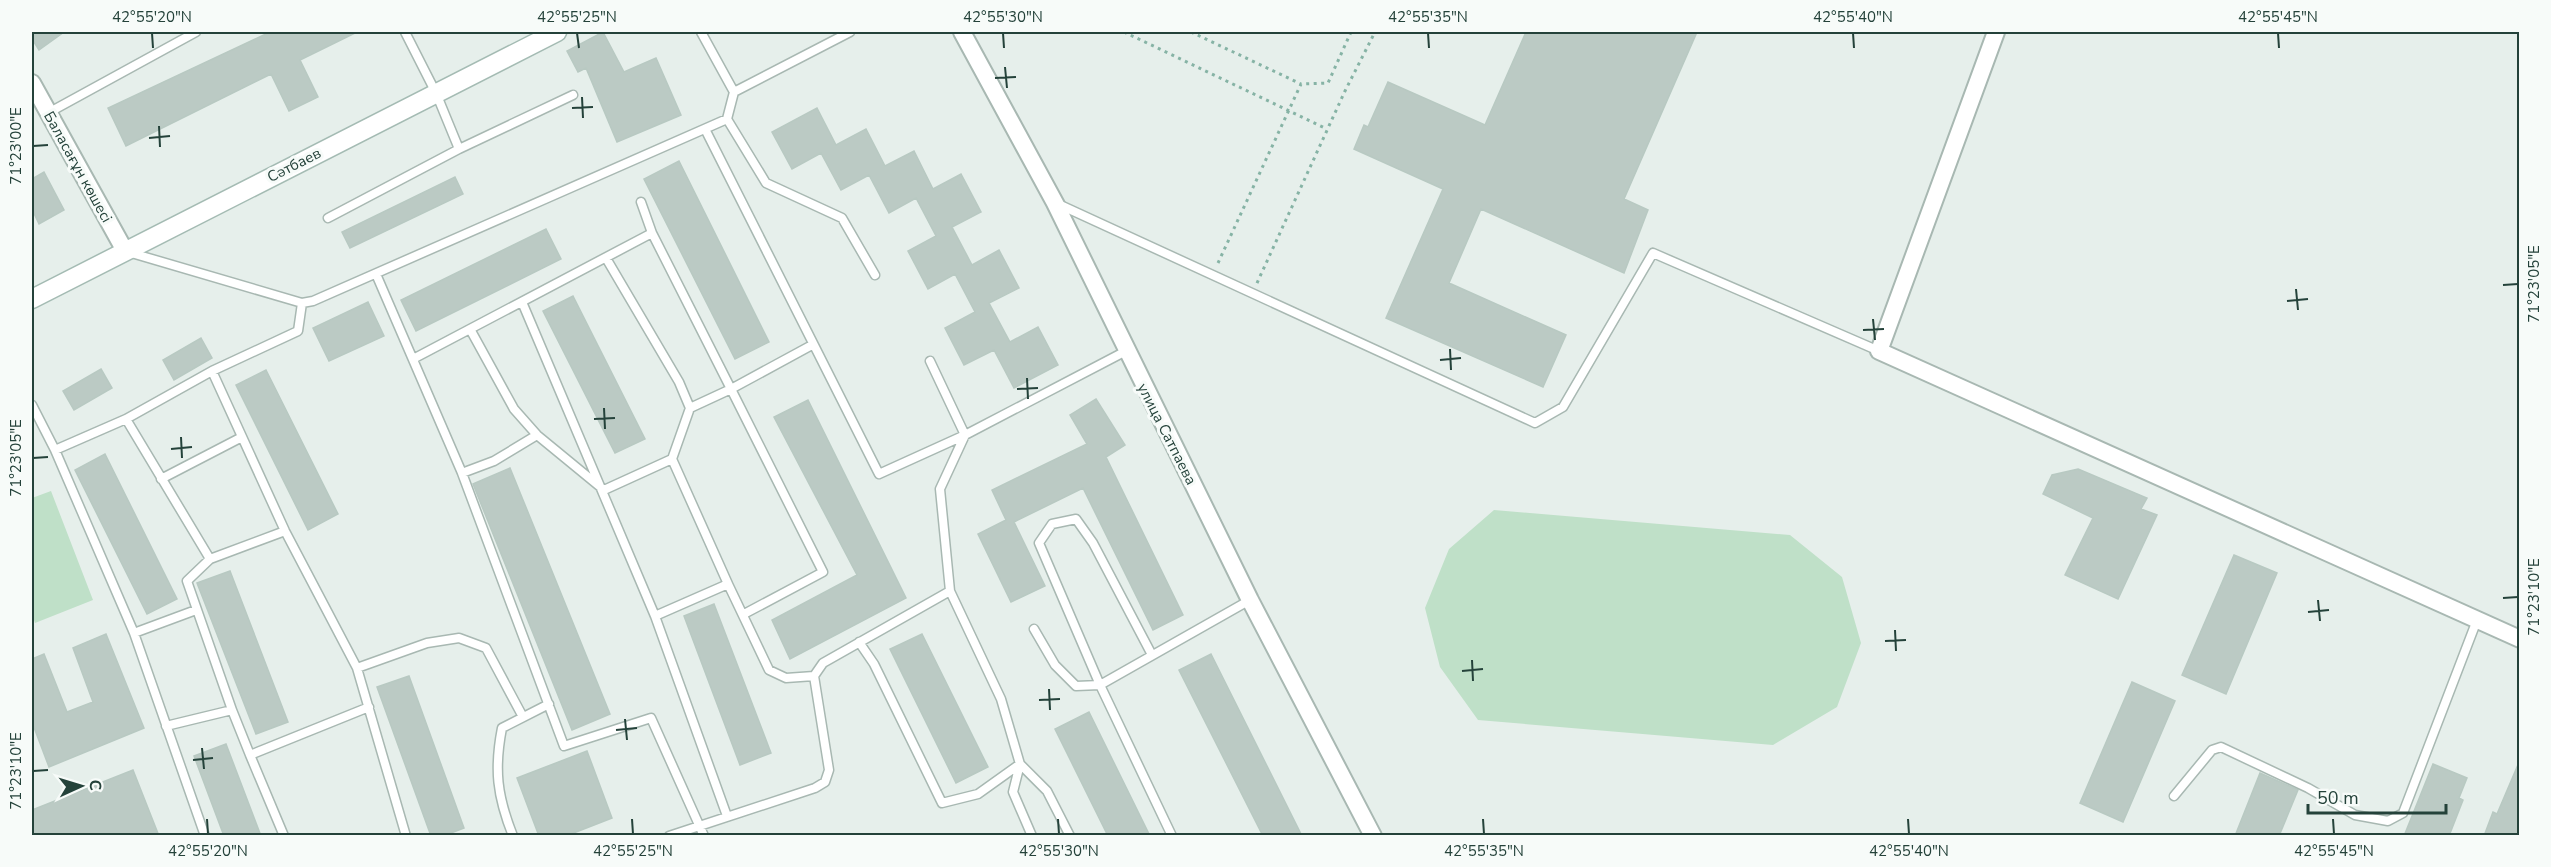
<svg xmlns="http://www.w3.org/2000/svg" width="2551" height="867" viewBox="0 0 2551 867" font-family="'Nunito Sans',sans-serif">
<rect width="100%" height="100%" fill="#e6efeb"/>
<!-- green -->
<path fill="#bfe0c8" d="M51,491L93,600L35,623L32,614V498Z
M1494,510L1790,535L1842,577L1861,643L1837,707L1773,745L1478,720L1440,667L1425,608L1449,549Z"/>
<!-- building -->
<path fill="#bbcac4" stroke="#b8c9c2" stroke-width="1.5" d="M32,32H64L39,50L32,39Z
M270,32H357L300,60L318,97L289,111L271,74L126,146L108,108Z
M603,32L624,72L656,58L681,115L617,142L586,68L578,72L567,51Z
M1526,32H1697L1624,199L1648,210L1624,273L1481,209L1449,283L1566,335L1543,387L1386,318L1443,189L1354,149L1364,125L1368,127L1388,82L1485,125Z
M817,108L836,145L866,129L885,166L914,151L933,189L961,174L981,212L952,227L972,265L999,250L1019,288L989,303L1010,342L1038,327L1058,365L1014,388L994,350L964,365L945,328L975,312L955,274L928,289L908,251L936,236L916,198L889,213L869,175L841,190L821,153L792,169L772,132Z
M679,161L769,342L735,359L644,179Z
M44,172L64,210L39,224L32,209V179Z
M455,177L463,194L350,248L342,232Z
M546,229L561,259L416,331L401,300Z
M573,296L645,439L615,453L543,311Z
M368,302L384,336L329,361L313,328Z
M201,338L212,358L174,380L163,360Z
M101,369L112,388L74,410L63,391Z
M266,370L338,514L308,530L236,385Z
M1096,399L1125,445L1106,457L1183,615L1153,630L1083,488L1014,522L1045,586L1011,602L978,534L1006,520L992,490L1087,444L1070,415Z
M808,400L906,598L790,659L772,620L857,575L774,417Z
M105,454L177,599L147,614L75,470Z
M510,468L610,714L572,730L473,484Z
M2078,469L2147,498L2141,509L2157,515L2118,599L2065,575L2093,518L2043,494L2052,475Z
M2234,555L2277,573L2226,694L2182,675Z
M230,571L288,722L256,734L197,583Z
M714,604L771,753L740,765L684,616Z
M106,634L144,728L49,767L32,722V659L44,654L67,712L93,702L73,648Z
M922,634L988,767L956,783L890,649Z
M1211,654L1302,836H1263L1179,670Z
M409,676L464,828L443,836H431L377,687Z
M2132,682L2175,701L2123,822L2080,803Z
M1089,712L1150,836H1108L1055,729Z
M226,744L261,836H224L194,756Z
M587,751L612,818L566,836H539L517,778Z
M2520,760V836H2484L2493,812L2497,814Z
M2433,764L2467,778L2459,798L2463,800L2449,836H2404Z
M133,770L159,836H32V810Z
M2260,773L2298,790L2279,836H2235Z"/>
<g fill="none" stroke-linecap="round" stroke-linejoin="round">
<!-- lane casing -->
<g stroke="#a8b8b2" stroke-width="11">
<path id="lane" d="M405,32L436,93L459,149L573,95
M701,32L734,92L727,119L766,183L842,218L875,275
M734,92L850,32
M48,113L196,32
M705,129L879,474L965,435L1126,351
M641,202L652,233L731,389L812,345
M1058,204L1535,423L1563,407L1653,253L1879,351
M328,218L459,149
M128,252L302,303L313,301L727,119
M606,258L679,382L690,408
M376,274L462,473L564,746L651,718L704,836
M522,302L655,616L727,816
M302,303L298,331L212,371L285,531L357,668L406,836
M470,329L514,409L537,435L604,490L672,459L728,584L655,616
M413,359L652,233
M32,405L55,450L134,633L205,836
M126,419L210,559
M55,450L126,419L212,371
M672,459L690,408L731,389L823,572L744,614
M462,473L494,461L537,435
M161,479L242,437
M728,584L769,670L786,678L814,676
M950,591L1001,699L1020,764L1013,792L1032,836
M1034,629L1055,665L1076,686L1100,685L1172,836
M134,633L196,610
M859,642L874,664L942,803L978,794L1020,764L1047,791L1070,836
M1152,655L1093,543L1076,519L1052,524L1039,543L1100,685L1250,600
M357,668L427,643L459,638L486,648L523,717
M232,710L250,755L369,707
M166,726L232,710L187,581L210,559L285,531
M250,755L284,836
M2174,796L2212,750L2221,747L2308,788L2355,815L2388,821L2403,813L2477,620
M513,836C497,796 494,769 502,728L549,704
M669,836L815,788L825,782L829,770L814,676L823,663L950,591L940,489L965,435L930,361"/>
</g>
<!-- street casing -->
<g stroke="#a8b8b2" stroke-width="20">
<path id="street" d="M962,32L1055,203L1250,600L1373,836
M1996,32L1879,351L2520,639
M32,83L125,251"/>
</g>
<!-- secondary casing -->
<g stroke="#a4bbb3" stroke-width="21">
<path id="secondary" d="M32,299L557,32"/>
</g>
<!-- path -->
<path stroke="#86b3a5" stroke-width="3" stroke-dasharray="3 4.5" stroke-linecap="butt" d="M1124,32L1327,129
M1191,32L1301,84
M1218,263L1301,84L1328,83L1351,32
M1257,283L1345,91L1375,32"/>
<!-- lane -->
<use href="#lane" stroke="#fff" stroke-width="8"/>
<!-- street -->
<use href="#street" stroke="#fff" stroke-width="16"/>
<!-- secondary -->
<use href="#secondary" stroke="#fff" stroke-width="18"/>
</g>
<!-- ticks -->
<path fill="none" stroke="#24423a" stroke-width="2" d="M152,33L153,48M577,33L579,48M1003,33L1004,48M1428,33L1429,48M1853,33L1854,48M2278,33L2279,48M1005,67L1007,88M995,78L1016,77M582,97L583,118M572,108L593,107M159,126L160,147M149,138L170,136M33,146L48,145M2503,285L2518,284M2296,289L2298,310M2287,301L2308,299M1873,319L1875,340M1863,330L1884,329M1450,349L1451,370M1440,360L1461,358M1027,378L1028,399M1017,389L1038,388M604,408L605,429M594,419L615,418M181,437L182,458M171,449L192,447M33,458L48,457M2503,598L2518,597M2318,600L2320,621M2308,612L2329,610M1895,630L1896,651M1885,641L1906,640M1472,660L1473,681M1462,671L1483,669M1049,689L1050,710M1039,700L1060,699M625,719L627,740M616,730L637,728M202,748L204,769M193,760L213,758M33,771L48,770M207,819L208,834M632,819L633,834M1058,819L1059,834M1483,819L1484,834M1908,819L1909,834M2333,819L2334,834"/>
<g text-anchor="middle" dominant-baseline="central" stroke-width="6" stroke-linejoin="round" paint-order="stroke">
<!-- street labels -->
<g font-size="15" fill="#24423a" stroke="#f7fbf9">
<text transform="translate(294 165) rotate(-27)">Сәтбаев</text>
<text transform="translate(78 167) rotate(61)">Баласағұн көшесі</text>
<text transform="translate(1167 434) rotate(63)">улица Сатпаева</text>
</g>
</g>
<!-- border -->
<rect width="2551" height="867" fill="none" stroke="#f7fbf9" stroke-width="66"/>
<!-- north arrow -->
<g transform="translate(81 786) rotate(86)" stroke="#f7fbf9" stroke-width="4.5" paint-order="stroke">
<path d="M0-4.5L10 22L0 15L-10 22Z" fill="#24423a"/>
<text y="-9" font-size="16" font-weight="bold" text-anchor="middle" fill="#24423a">С</text>
</g>
<!-- scale -->
<path d="M2308 804v9h138v-9" fill="none" stroke="#24423a" stroke-width="3"/>
<text x="2317" y="804" font-size="18" fill="#24423a" stroke="#f7fbf9" stroke-width="4.5" paint-order="stroke">50 m</text>
<rect x="33" y="33" width="2485" height="801" fill="none" stroke="#24423a" stroke-width="2"/>
<g font-size="15" text-anchor="middle" fill="#24423a">
<text x="152" y="22">42°55'20"N</text>
<text x="577" y="22">42°55'25"N</text>
<text x="1003" y="22">42°55'30"N</text>
<text x="1428" y="22">42°55'35"N</text>
<text x="1853" y="22">42°55'40"N</text>
<text x="2278" y="22">42°55'45"N</text>
<text transform="translate(16 146) rotate(-90)" y="5">71°23'00"E</text>
<text transform="translate(2534 284) rotate(-90)" y="5">71°23'05"E</text>
<text transform="translate(16 458) rotate(-90)" y="5">71°23'05"E</text>
<text transform="translate(2534 597) rotate(-90)" y="5">71°23'10"E</text>
<text transform="translate(16 771) rotate(-90)" y="5">71°23'10"E</text>
<text x="208" y="856">42°55'20"N</text>
<text x="633" y="856">42°55'25"N</text>
<text x="1059" y="856">42°55'30"N</text>
<text x="1484" y="856">42°55'35"N</text>
<text x="1909" y="856">42°55'40"N</text>
<text x="2334" y="856">42°55'45"N</text>
</g>
</svg>
